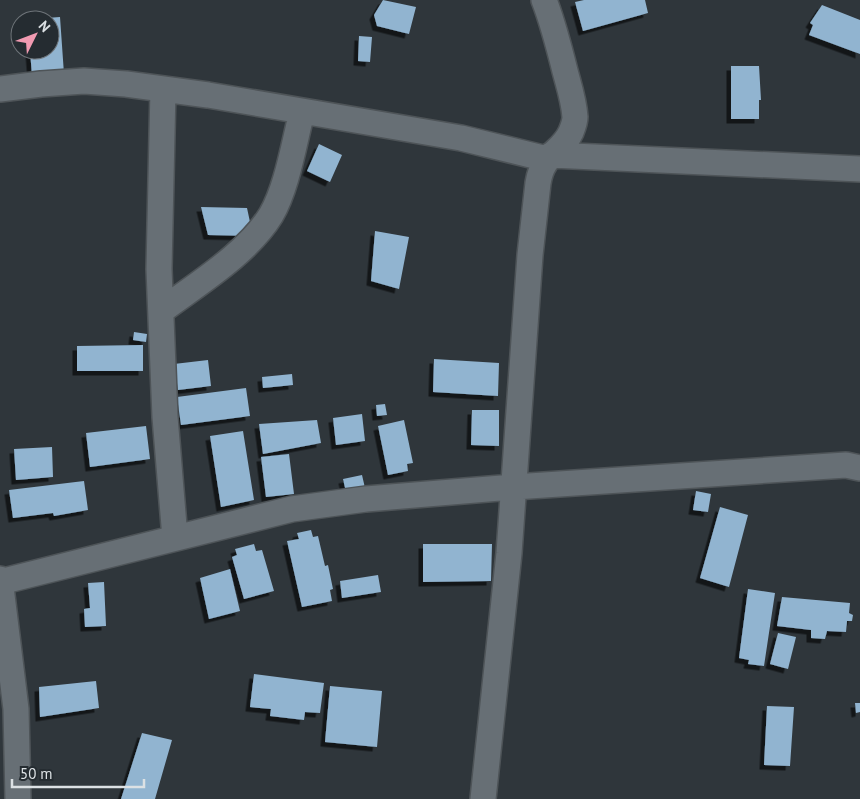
<svg xmlns="http://www.w3.org/2000/svg" width="860" height="799" viewBox="0 0 860 799" font-family="'PT Sans',sans-serif">
<defs>
<filter id="shadow"><feDropShadow dx="-4.5" dy="4.5" stdDeviation="0" flood-color="#0009"/></filter>
</defs>
<rect width="100%" height="100%" fill="#2f363b"/>
<!-- building -->
<path fill="#91b4d0" filter="url(#shadow)" d="M383,0L416,7L409,34L377,26L374,15Z
M584,0H645L648,13L583,31L575,2Z
M822,5L860,20V54L809,35L813,25L810,23Z
M60,17L64,74L32,76L30,50H50V20H33V19Z
M359,36L372,37L370,62L358,61Z
M731,66H759L761,100H759V119H731Z
M319,144L342,155L330,182L307,171Z
M201,207L247,208L253,236L208,235Z
M375,231L409,237L399,289L371,281Z
M134,332L147,334L146,342L133,340Z
M143,345V371H77V346Z
M434,359L499,363L498,396L433,392Z
M208,360L211,386L178,390L174,364Z
M292,374L293,385L263,388L262,377Z
M246,388L250,416L181,425L177,397Z
M385,404L387,415L377,416L376,405Z
M472,410H499V446L471,445Z
M362,414L365,441L336,445L333,418Z
M317,420L321,443L263,454L259,424Z
M404,420L413,463L407,464L408,471L388,475L378,426Z
M146,426L150,459L90,467L86,433Z
M243,431L254,500L221,507L210,436Z
M52,447L53,477L16,480L14,449Z
M289,454L294,494L266,497L261,457Z
M362,475L365,488L346,492L343,479Z
M84,481L88,510L54,516L53,513L13,518L9,490Z
M696,491L711,494L708,512L693,510Z
M720,507L748,515L729,587L700,578Z
M311,530L313,537L318,536L325,566L328,565L333,589L330,590L332,601L302,607L287,541L299,539L297,533Z
M254,544L256,551L262,550L274,591L244,599L232,557L237,555L235,549Z
M423,544H492L491,581L423,582Z
M230,569L240,611L209,619L200,578Z
M378,575L381,592L342,598L340,581Z
M104,582L106,626L85,627L84,609L90,608L88,583Z
M748,589L775,593L764,666L748,664L749,660L739,658Z
M782,597L850,603L849,613L853,615L852,621H847L846,632L827,631L825,639L811,638V630L777,626Z
M778,633L796,637L788,669L770,664Z
M254,674L324,683L320,713L305,712L304,720L270,716L271,709L250,707Z
M96,681L99,708L40,717L39,687Z
M330,686L382,691L377,747L325,742Z
M855,703H860V712L856,713Z
M767,706L794,707L790,766L764,765Z
M142,733L172,740L155,799H121Z"/>
<g fill="none" stroke-linecap="round" stroke-linejoin="round">
<!-- minor casing -->
<g stroke="#4e5458" stroke-width="28">
<path id="minor" d="M0,89L41,84L84,81L126,84L208,95L461,138L547,159
M163,89L159,269L165,417L175,538
M551,155L860,169
M161,311C197,284 247,254 271,215C287,188 294,143 302,112
M0,579L16,709L18,799
M0,582L292,509L366,499L514,487L846,465L860,468
M483,799L509,553L530,255L538,183C543,152 561,154 571,132C573,127 575,122 575,117C574,101 569,86 565,71C559,47 553,23 544,0"/>
</g>
<!-- minor -->
<use href="#minor" stroke="#676f75" stroke-width="25"/>
</g>
<!-- north arrow -->
<g transform="translate(35 35) rotate(48)"><circle r="24" fill="#252c31" stroke="#6e7479"/>
<path d="M0-4L9 19L0 12L-9 19Z" fill="#f19ab1"/>
<text y="-8" font-size="14" font-weight="bold" text-anchor="middle" fill="#dce1e4">N</text>
</g>
<!-- scale -->
<path d="M12 779v8h132v-8" fill="none" stroke="#dce1e4" stroke-width="2.5"/>
<text x="20" y="779" font-size="15" fill="#dce1e4" stroke="#252c31" stroke-width="4" paint-order="stroke">50 m</text>
</svg>
